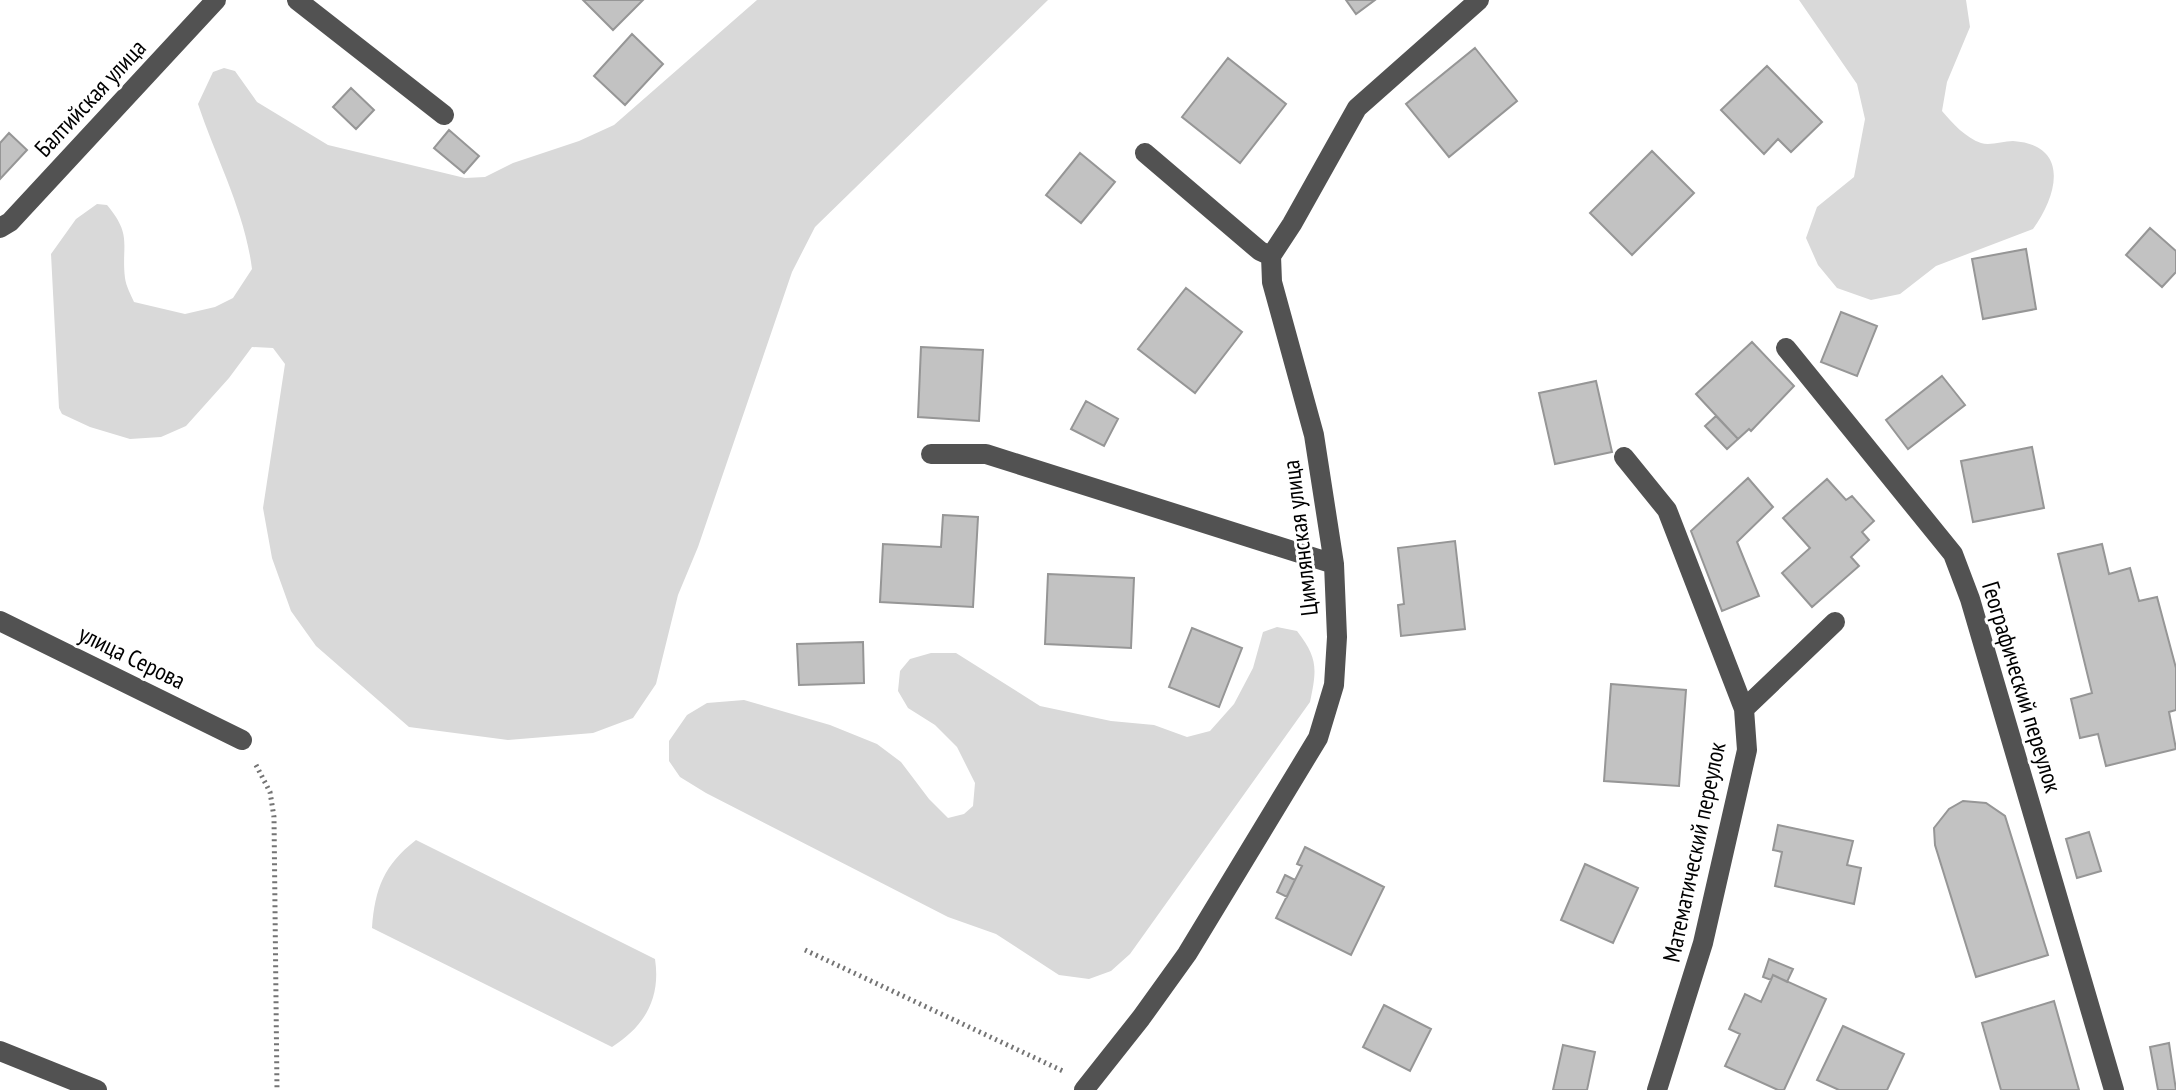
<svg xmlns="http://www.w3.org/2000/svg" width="2176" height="1090" viewBox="0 0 2176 1090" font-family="'PT Sans Narrow',sans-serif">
<rect width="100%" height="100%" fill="#fff"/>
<!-- green -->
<path fill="#d9d9d9" d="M757,0H1048L815,227L792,272L698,547L678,595L656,684L633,718L593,733L508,740L409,727L316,646L291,611L272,558L263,508L285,364L273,348L252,347L229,378L186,426L161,437L130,439L90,427L62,414L59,408L51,254L76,219L97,204L107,205C133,236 121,244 125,278C126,286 131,295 134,302L185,314L215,307L233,298L252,269C245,212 216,158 198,104L213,72L224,68L235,71L257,102L328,145L465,178L485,177L513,163L579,141L614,125Z
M1799,0H1966L1970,27L1947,82L1942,111C1952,123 1966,138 1981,143C1990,146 2003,141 2013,141C2070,145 2058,195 2033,229L1936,266L1900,294L1871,300L1837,288L1818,265L1806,238L1817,207L1854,177L1865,119L1857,84Z
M1277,627L1297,631C1318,658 1317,669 1310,702L1130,954L1111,971L1089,979L1059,975L996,934L948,917L706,793L680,777L669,761V741L687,715L707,703L744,700L830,725L877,744L901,762L929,799L948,818L964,814L973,806L975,783L957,747L935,725L908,708L898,691L900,671L910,659L931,653H956L1040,706L1111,721L1154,725L1187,737L1210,731L1234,704L1253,668L1263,632Z
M416,840L655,959C661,998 645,1026 612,1047L372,928C375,888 384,865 416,840Z"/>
<!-- building -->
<path fill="#c2c2c2" stroke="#969696" stroke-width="2" d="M583,0H643L613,30Z
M1346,0H1375L1356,14Z
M632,34L663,64L625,105L594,76Z
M1475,48L1517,101L1449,157L1406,104Z
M1228,58L1286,104L1240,163L1182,117Z
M1767,66L1822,122L1791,152L1778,139L1764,154L1721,110Z
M351,88L374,110L356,129L333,107Z
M449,130L479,156L464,173L434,148Z
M9,133L27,150L0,179V143Z
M1652,151L1694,193L1632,255L1590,213Z
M1080,153L1115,182L1081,223L1046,195Z
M2150,228L2176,251V272L2162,287L2126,255Z
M2026,249L2036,309L1983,319L1972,259Z
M1186,288L1242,332L1195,393L1138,349Z
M1841,312L1877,326L1857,376L1821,362Z
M1752,342L1794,386L1751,431L1749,429L1738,439L1696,394Z
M921,347L983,350L979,421L918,417Z
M1942,376L1965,405L1908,449L1886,420Z
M1596,381L1612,452L1555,464L1539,393Z
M1086,401L1118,419L1104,446L1071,429Z
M1716,416L1738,439L1727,449L1705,426Z
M2032,447L2044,508L1973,522L1961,461Z
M1748,478L1773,507L1737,542L1759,596L1722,611L1691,531Z
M1827,479L1846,500L1852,496L1874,521L1862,532L1869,540L1851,557L1859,566L1812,607L1782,573L1810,548L1783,518Z
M943,515L978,517L973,607L880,602L883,544L941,547Z
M1455,541L1465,629L1401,636L1398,605L1404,604L1398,548Z
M2102,544L2109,574L2130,568L2139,601L2157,597L2176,668V710L2169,712L2176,749L2106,766L2098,734L2080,738L2071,699L2092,693L2058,554Z
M1048,574L1134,578L1131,648L1045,644Z
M1192,628L1242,648L1219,707L1169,687Z
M863,642L864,683L799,685L797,644Z
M1611,684L1686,690L1679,786L1604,781Z
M1963,801L1986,803L2005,816L2048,955L1976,977L1935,845L1934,828L1949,809Z
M1778,825L1853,841L1847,865L1861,868L1854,904L1775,886L1782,852L1773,850Z
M2089,832L2101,871L2077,878L2066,839Z
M1305,847L1384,887L1351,955L1276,918L1302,866L1297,864Z
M1585,864L1638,888L1613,943L1561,920Z
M1285,875L1295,880L1287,897L1277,892Z
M1769,959L1793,969L1787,982L1773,975L1771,980L1763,977Z
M1773,975L1826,999L1784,1090H1778L1725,1066L1740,1034L1729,1029L1745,994L1761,1002Z
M2054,1001L2079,1090H2001L1982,1023Z
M1384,1005L1431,1029L1410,1071L1363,1047Z
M1843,1026L1904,1054L1887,1090H1839L1817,1080Z
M2169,1043L2176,1090H2158L2150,1047Z
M1563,1045L1595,1052L1587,1090H1553Z"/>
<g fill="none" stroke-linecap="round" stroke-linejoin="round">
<!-- path -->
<path stroke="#747474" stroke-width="5" stroke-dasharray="2 4" stroke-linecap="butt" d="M256,765L270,792L274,817L277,1090
M805,950L1065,1072"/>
<!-- minor -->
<path stroke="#525252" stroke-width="20" d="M297,0L444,115
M1145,153L1260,251L1271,256
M0,228L10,222L216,0
M1786,348L1953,554L1970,599L2114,1090
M931,454H986L1334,564
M1624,457L1667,510L1744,709L1747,750L1703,943L1657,1090
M0,621L242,740
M1744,709L1835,622
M0,1051L97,1090
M1084,1090L1141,1018L1187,954L1318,738L1334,685L1337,637L1334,564L1314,435L1272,282L1271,256L1292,224L1357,108L1479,0"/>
</g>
<g text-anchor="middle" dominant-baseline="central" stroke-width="6" stroke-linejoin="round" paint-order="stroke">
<!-- street labels -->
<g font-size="24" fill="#000" stroke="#fff">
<text transform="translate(90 98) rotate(-47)">Балтийская улица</text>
<text transform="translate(1300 538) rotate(-97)">Цимлянская улица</text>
<text transform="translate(132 657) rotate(26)">улица Серова</text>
<text transform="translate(2022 687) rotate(73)">Географический переулок</text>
<text transform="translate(1694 852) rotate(-78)">Математический переулок</text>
</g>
</g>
</svg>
